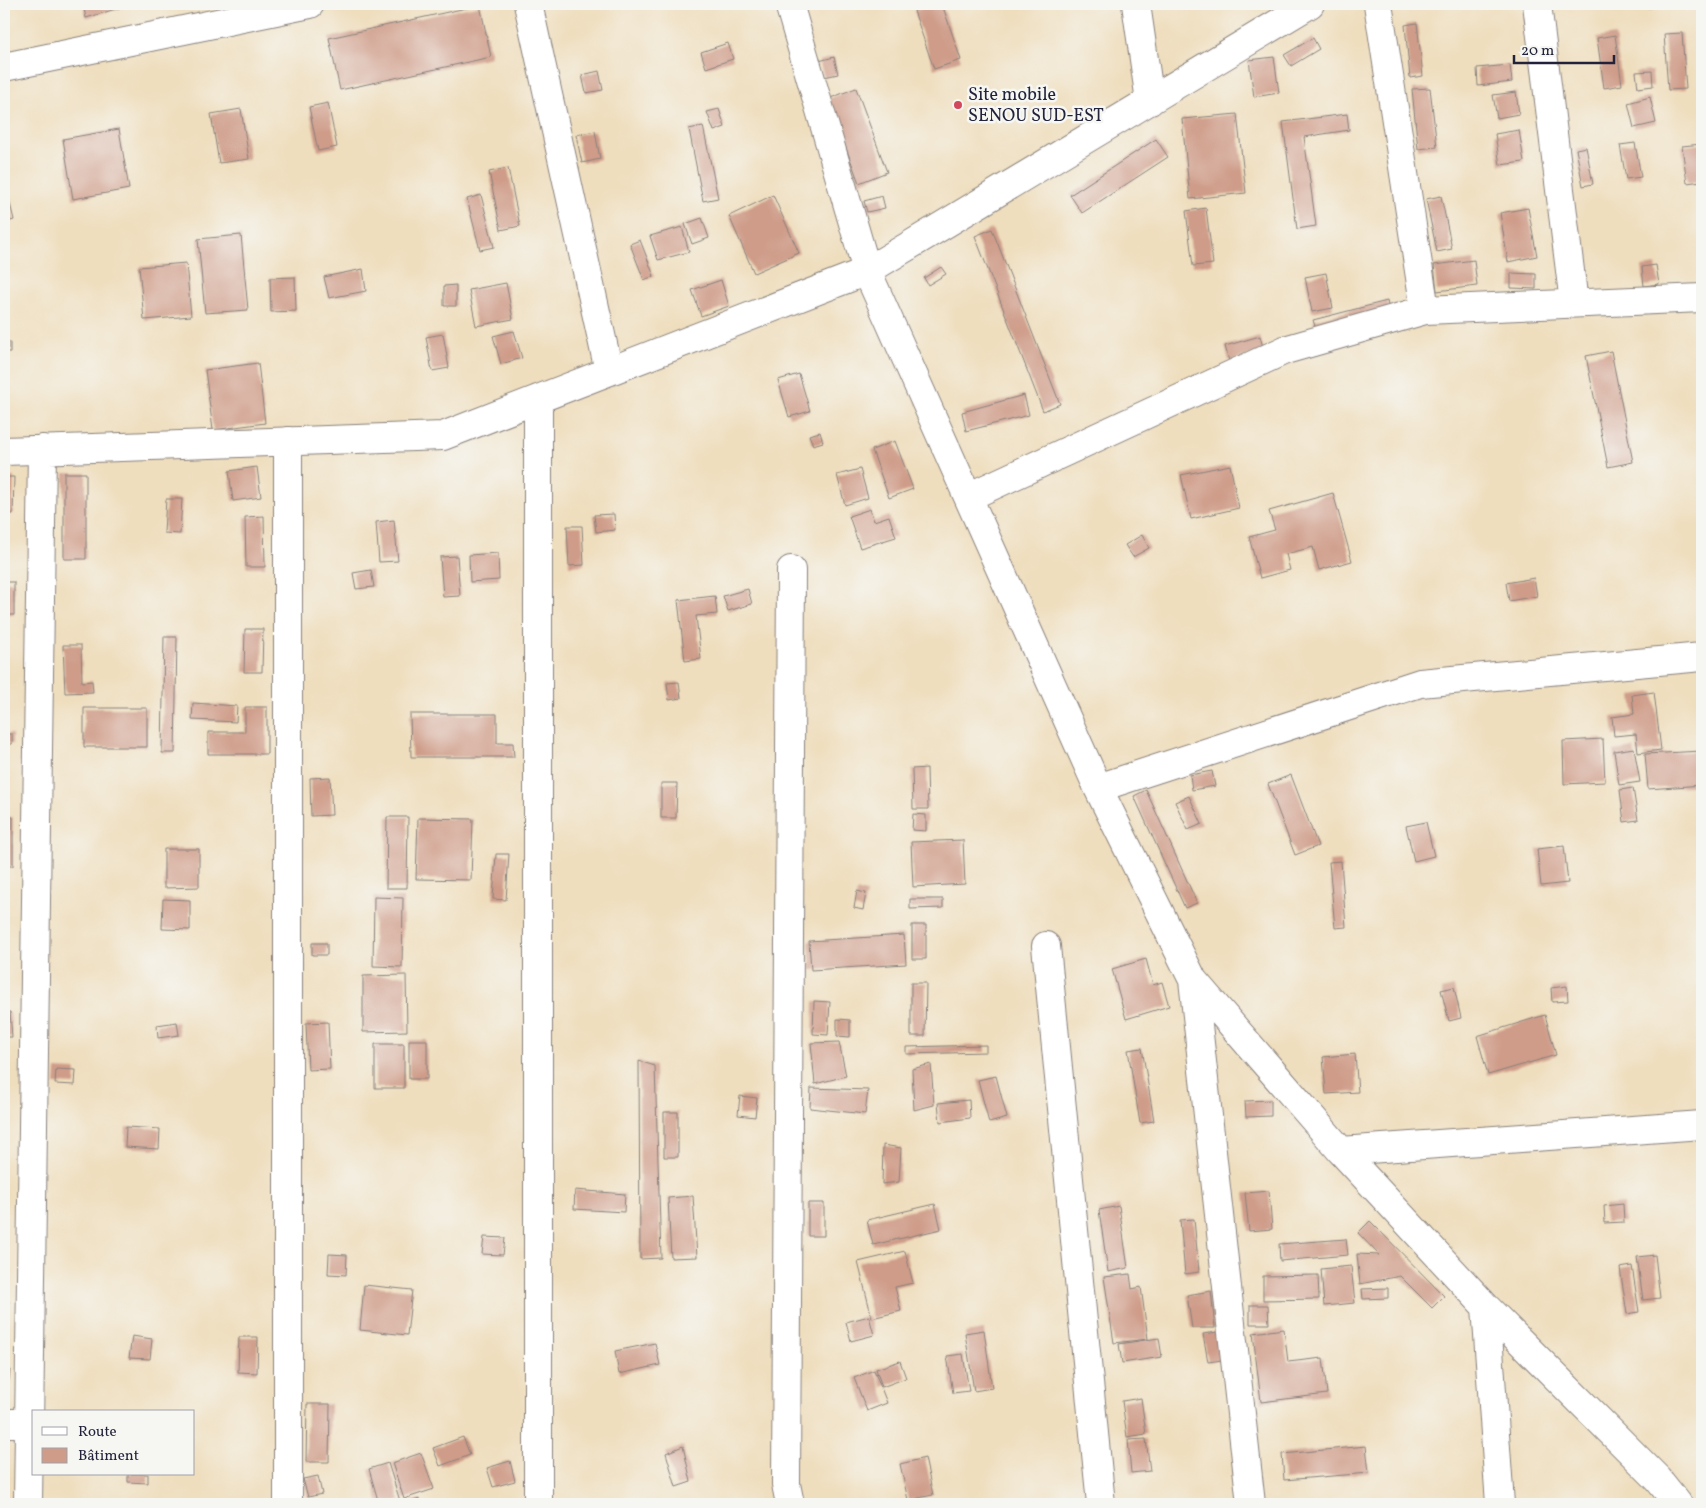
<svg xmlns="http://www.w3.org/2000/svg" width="1706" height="1508" viewBox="0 0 1706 1508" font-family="Vollkorn,serif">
<rect width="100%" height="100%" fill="#f6f6f2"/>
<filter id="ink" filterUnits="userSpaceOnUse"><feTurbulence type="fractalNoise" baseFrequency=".02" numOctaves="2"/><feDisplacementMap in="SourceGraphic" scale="10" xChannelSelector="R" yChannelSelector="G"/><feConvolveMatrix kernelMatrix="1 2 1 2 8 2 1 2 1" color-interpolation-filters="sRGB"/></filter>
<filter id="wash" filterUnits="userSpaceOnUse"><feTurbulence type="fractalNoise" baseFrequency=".0096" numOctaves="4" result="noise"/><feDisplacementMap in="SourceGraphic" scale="20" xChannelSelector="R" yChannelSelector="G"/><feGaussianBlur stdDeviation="1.12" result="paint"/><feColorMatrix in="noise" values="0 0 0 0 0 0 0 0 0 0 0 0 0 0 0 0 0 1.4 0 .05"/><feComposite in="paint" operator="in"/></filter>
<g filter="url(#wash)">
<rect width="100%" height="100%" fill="#efdebe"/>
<g id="blocks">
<!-- building -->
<path fill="#cf9c89" d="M83,4H132L86,18Z
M935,4H942L961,60L934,69L914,11Z
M1648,4H1677V5L1648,8Z
M480,5L491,57L340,90L329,38Z
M1417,23L1423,76L1410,78L1405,25Z
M1682,33L1686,89L1668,90L1664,34Z
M1615,35L1622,85L1604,88L1597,38Z
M1313,38L1319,49L1291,66L1284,55Z
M728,43L733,59L706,68L701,52Z
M834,57L838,74L824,77L819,61Z
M1274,57L1279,93L1254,97L1249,60Z
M1510,65L1512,82L1478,86L1477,68Z
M599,71L603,90L586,93L582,75Z
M1652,71L1653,86L1638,88L1636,72Z
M856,88L887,172L859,183L828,99Z
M1430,88L1437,147L1418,149L1412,89Z
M1516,92L1519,114L1497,118L1493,95Z
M1650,97L1656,123L1634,128L1628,103Z
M328,103L337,147L318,151L309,107Z
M241,109L249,159L219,163L211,114Z
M719,109L725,127L714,131L707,112Z
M1237,114L1246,193L1190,199L1182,119Z
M1347,114L1349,130L1304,137L1316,226L1297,229L1283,122Z
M703,126L718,198L703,201L689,129Z
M119,129L129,189L73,199L63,139Z
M1519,130L1524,162L1500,165L1495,134Z
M595,131L600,159L582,163L576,135Z
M1156,139L1168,157L1082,213L1070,195Z
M1635,143L1641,177L1626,179L1620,145Z
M1702,144V181L1687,183L1682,146Z
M1586,147L1593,184L1583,186L1576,149Z
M508,168L520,226L501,230L489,172Z
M8,195L14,220L4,223V196Z
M481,195L494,247L480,250L467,199Z
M773,195L799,253L754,273L729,216Z
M882,196L885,208L867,212L864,201Z
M1441,196L1452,249L1437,252L1426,199Z
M1206,208L1213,264L1193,266L1186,211Z
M1528,208L1537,256L1508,262L1500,213Z
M702,218L709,238L692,244L685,224Z
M682,227L689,252L658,260L650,236Z
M992,229L1060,404L1043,411L975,236Z
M241,235L248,310L205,313L198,239Z
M640,240L654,276L644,280L630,244Z
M1474,260L1477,286L1437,291L1434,265Z
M186,263L191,316L144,320L139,267Z
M1656,265L1659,284L1644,286L1642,267Z
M941,267L946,274L928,285L924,278Z
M363,269L366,291L329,298L324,277Z
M1326,273L1333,308L1312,312L1305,277Z
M1511,273L1536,274V289L1511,288Z
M295,277L296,311L271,312L270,278Z
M721,280L729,306L701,316L692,290Z
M506,283L513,319L476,326L469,290Z
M456,285V306H444V286Z
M1387,301L1389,310L1316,329L1313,320Z
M514,331L522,358L501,364L493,336Z
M443,334L449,368L432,371L426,337Z
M1260,336L1264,351L1229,361L1225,346Z
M4,342H10V352H4Z
M1611,351L1633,462L1608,467L1586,356Z
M258,363L265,423L213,430L205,370Z
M799,374L810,411L789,417L778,380Z
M1024,395L1029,415L966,431L962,412Z
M820,432L823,442L813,445L809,435Z
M895,441L913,489L889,498L872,450Z
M1230,465L1239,508L1191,519L1181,475Z
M257,467L261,497L233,501L229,471Z
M860,469L868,498L845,505L837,475Z
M64,473H86V559H64Z
M4,477H14L13,514H4Z
M1333,493L1352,561L1319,570L1313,547L1286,554L1290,570L1260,578L1249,537L1275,530L1269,511Z
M166,499H182L180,534L164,533Z
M870,509L874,521L889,516L896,537L860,548L849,516Z
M614,514L615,530L596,532L594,515Z
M264,516L265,567H246L245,517Z
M394,520L398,561L379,562L376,522Z
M567,526H582L584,565L569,566Z
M1142,535L1149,548L1133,557L1125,545Z
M498,553L499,580L470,582L469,555Z
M457,556L460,596L443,597L440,557Z
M371,570L374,587L356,589L353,573Z
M1534,578L1537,596L1509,601L1506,583Z
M4,582H14V615H4Z
M748,589L752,604L728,611L723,596Z
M715,596L717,614L696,616L701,659L685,661L678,600Z
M245,629H263L262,672H244Z
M164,637H177L175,753H162Z
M63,645H81L82,682L92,681L93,692L65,693Z
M679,682L681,698L669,700L667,683Z
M1654,692L1661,750L1638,753L1636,734L1614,736L1612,717L1634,714L1632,695Z
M193,703L237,706L236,722L192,720Z
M245,707H267V754H208V732H245Z
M84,708H147V747H84Z
M410,714H497V743H513L514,757H411Z
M4,734H12V744H4Z
M1603,739L1605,782L1564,784L1563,741Z
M1634,748L1640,782L1619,785L1614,751Z
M1702,751V785L1648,789L1645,754Z
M927,768L928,809H913L912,769Z
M1212,771L1215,786L1192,790L1190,775Z
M1291,775L1318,846L1295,855L1268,784Z
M330,777L332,815L311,816L310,778Z
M661,783H677L676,818H661Z
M1633,788L1638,820L1624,822L1620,790Z
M1146,790L1197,903L1185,908L1134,796Z
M1189,796L1202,824L1188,830L1175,802Z
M913,814L926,815V831L912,830Z
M4,817H13V866H4Z
M387,817H408L407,888H386Z
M418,818L473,819L471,880L416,879Z
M1426,822L1434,856L1414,861L1406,826Z
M963,840L965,884L913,887L911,842Z
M1564,846L1568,883L1541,886L1537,849Z
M164,849H199V887L164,888Z
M496,854H509L506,900L493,899Z
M1341,861L1346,927L1335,928L1329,862Z
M857,891L866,893L863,910L854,908Z
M374,897L403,898L402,967L373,966Z
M163,899L190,900V930L162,929Z
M910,899H943V908L910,909Z
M912,925H926V959H912Z
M904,935L906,964L811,970L809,941Z
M312,943H327V955H312Z
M1146,959L1153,985L1162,982L1169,1006L1126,1019L1112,969Z
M406,975L407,1031L363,1032V976Z
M911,983H926L925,1036H911Z
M1567,986L1568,1001L1552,1002L1551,988Z
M1454,987L1461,1018L1449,1021L1441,990Z
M814,1001L830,1002L828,1035L813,1034Z
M4,1012H10L12,1037H4Z
M1545,1015L1556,1055L1488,1075L1477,1036Z
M837,1019L850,1020V1037L837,1036Z
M177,1022L179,1035L158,1038L157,1025Z
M328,1022L330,1069L308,1070L306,1023Z
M409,1040H427V1079H409Z
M839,1042L846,1076L815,1084L811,1043Z
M375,1044H404V1088H375Z
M986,1045V1052L906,1054V1047Z
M1142,1048L1154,1121L1140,1123L1128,1050Z
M1355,1054L1358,1092L1326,1094L1323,1057Z
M639,1061L655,1066L661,1258L640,1259Z
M931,1064L934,1105L914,1110L912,1069Z
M56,1069L76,1070L75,1085L55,1084Z
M996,1076L1007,1118L989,1123L978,1080Z
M811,1088L868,1090L865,1114L810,1108Z
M740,1096L757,1098L755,1117L738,1115Z
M969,1100L970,1118L940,1122L938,1103Z
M1271,1100V1116L1246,1117L1245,1101Z
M664,1112H678V1157H664Z
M126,1127L160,1129L159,1149L125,1147Z
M883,1145L901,1148L899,1182L882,1184Z
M575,1190L625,1194L624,1212L574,1209Z
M1269,1191L1272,1229L1249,1231L1245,1193Z
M693,1196L697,1257L671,1258L668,1198Z
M808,1203H824V1236H808Z
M935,1204L941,1229L873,1245L867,1220Z
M1623,1204L1624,1222L1605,1223L1604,1206Z
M1119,1206L1128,1268L1108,1272L1099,1210Z
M1194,1219L1199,1272L1185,1274L1180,1220Z
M1370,1221L1444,1296L1432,1308L1400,1276L1360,1284L1357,1254L1379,1255L1358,1233Z
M484,1237L505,1238L503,1255L482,1254Z
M1346,1239L1348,1255L1280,1261L1279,1244Z
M905,1251L913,1283L895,1287L901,1311L872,1318L858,1262Z
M329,1254L347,1255L346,1275L328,1274Z
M1655,1255L1660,1298L1643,1300L1637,1257Z
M1351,1266L1355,1303L1324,1306L1321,1269Z
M1632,1266L1639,1312L1627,1314L1620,1268Z
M1130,1274L1132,1289L1141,1287L1148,1339L1114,1343L1104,1277Z
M1318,1275L1319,1299L1263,1300V1276Z
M364,1285L412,1290L407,1335L360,1330Z
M1388,1288V1298L1363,1299L1362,1289Z
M1211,1291L1215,1328H1192L1187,1295Z
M4,1300L9,1301L5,1327H4Z
M1250,1305H1268L1269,1324H1250Z
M869,1316L874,1335L851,1341L846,1322Z
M1284,1329L1288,1362L1323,1358L1327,1394L1261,1402L1253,1333Z
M984,1330L992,1388L974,1391L965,1333Z
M1218,1332L1222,1360L1208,1362L1203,1334Z
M132,1336L152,1339L150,1359L129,1358Z
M239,1337H258L257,1373L238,1372Z
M1159,1338L1162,1357L1122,1363L1119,1344Z
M655,1343L660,1365L619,1374L615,1351Z
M963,1354L969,1391L953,1393L947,1356Z
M900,1361L906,1378L882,1387L876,1369Z
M4,1369L10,1370L6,1404H4Z
M874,1370L887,1403L867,1411L854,1378Z
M1141,1398L1146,1434L1127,1437L1122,1401Z
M307,1404H330L329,1462H306Z
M463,1437L470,1455L440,1466L433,1448Z
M1146,1439L1150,1471L1131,1473L1128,1440Z
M683,1446L691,1482L676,1487L666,1453Z
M1366,1446L1369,1473L1284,1480L1282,1454Z
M421,1453L434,1489L404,1499L392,1463Z
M925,1458L933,1495L908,1500L900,1464Z
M510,1461L515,1481L493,1487L487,1468Z
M388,1463L400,1501L379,1504L369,1469Z
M128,1474H148V1483L128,1482Z
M318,1476L322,1494L308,1497L303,1479Z
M419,1499L421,1504H406Z"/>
</g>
</g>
<g filter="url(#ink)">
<use href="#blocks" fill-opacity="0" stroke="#88807c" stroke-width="1"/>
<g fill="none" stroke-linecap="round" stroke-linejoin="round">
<!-- minor casing -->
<g stroke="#88807c" stroke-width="30">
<path id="minor" d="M528,4L609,371
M789,4L867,271L1098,788L1193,980L1341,1151L1486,1307L1658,1479L1678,1504
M1136,4L1150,101
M1378,4L1425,310
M1537,4L1574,303
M4,67L310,4
M288,441V1504
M4,451L443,436L867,271L1310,4
M968,497L1285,350L1425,310L1702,298
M1098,788L1420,683L1702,657
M1046,946L1101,1504
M1193,980L1251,1504
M1341,1151L1702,1125
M1486,1307L1500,1504
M4,1423H29
M28,1504L42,449
M538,1504V399
M790,1504L786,1484L791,570"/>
</g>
<!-- minor -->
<use href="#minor" stroke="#fff" stroke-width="28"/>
</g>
</g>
<!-- markers -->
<circle fill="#d1495b" stroke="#f6f6f2" stroke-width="2" cx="958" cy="105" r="5"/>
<g text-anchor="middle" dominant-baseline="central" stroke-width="5" stroke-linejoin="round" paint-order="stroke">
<!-- poi labels -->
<g font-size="18" fill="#22223b" stroke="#f6f6f2" text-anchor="start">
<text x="968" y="95">Site mobile<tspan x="968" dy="21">SENOU SUD-EST</tspan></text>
</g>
</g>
<!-- margin -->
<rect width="1706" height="1508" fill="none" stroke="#f6f6f2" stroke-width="20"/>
<!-- legend -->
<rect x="32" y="1410" width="162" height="65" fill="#f6f6f2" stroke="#a1a1a9"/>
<rect x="42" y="1427" width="25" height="8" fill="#ffffff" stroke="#a1a1a9"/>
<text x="78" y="1436" font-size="15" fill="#22223b">Route</text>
<rect x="42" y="1448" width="25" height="15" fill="#cf9c89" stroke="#a1a1a9"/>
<text x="78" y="1460" font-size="15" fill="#22223b">Bâtiment</text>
<!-- scale -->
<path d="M1514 55v8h100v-8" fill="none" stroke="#22223b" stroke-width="2.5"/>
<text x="1521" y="55" font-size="15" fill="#22223b" stroke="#f6f6f2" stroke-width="4" paint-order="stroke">20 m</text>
</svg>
